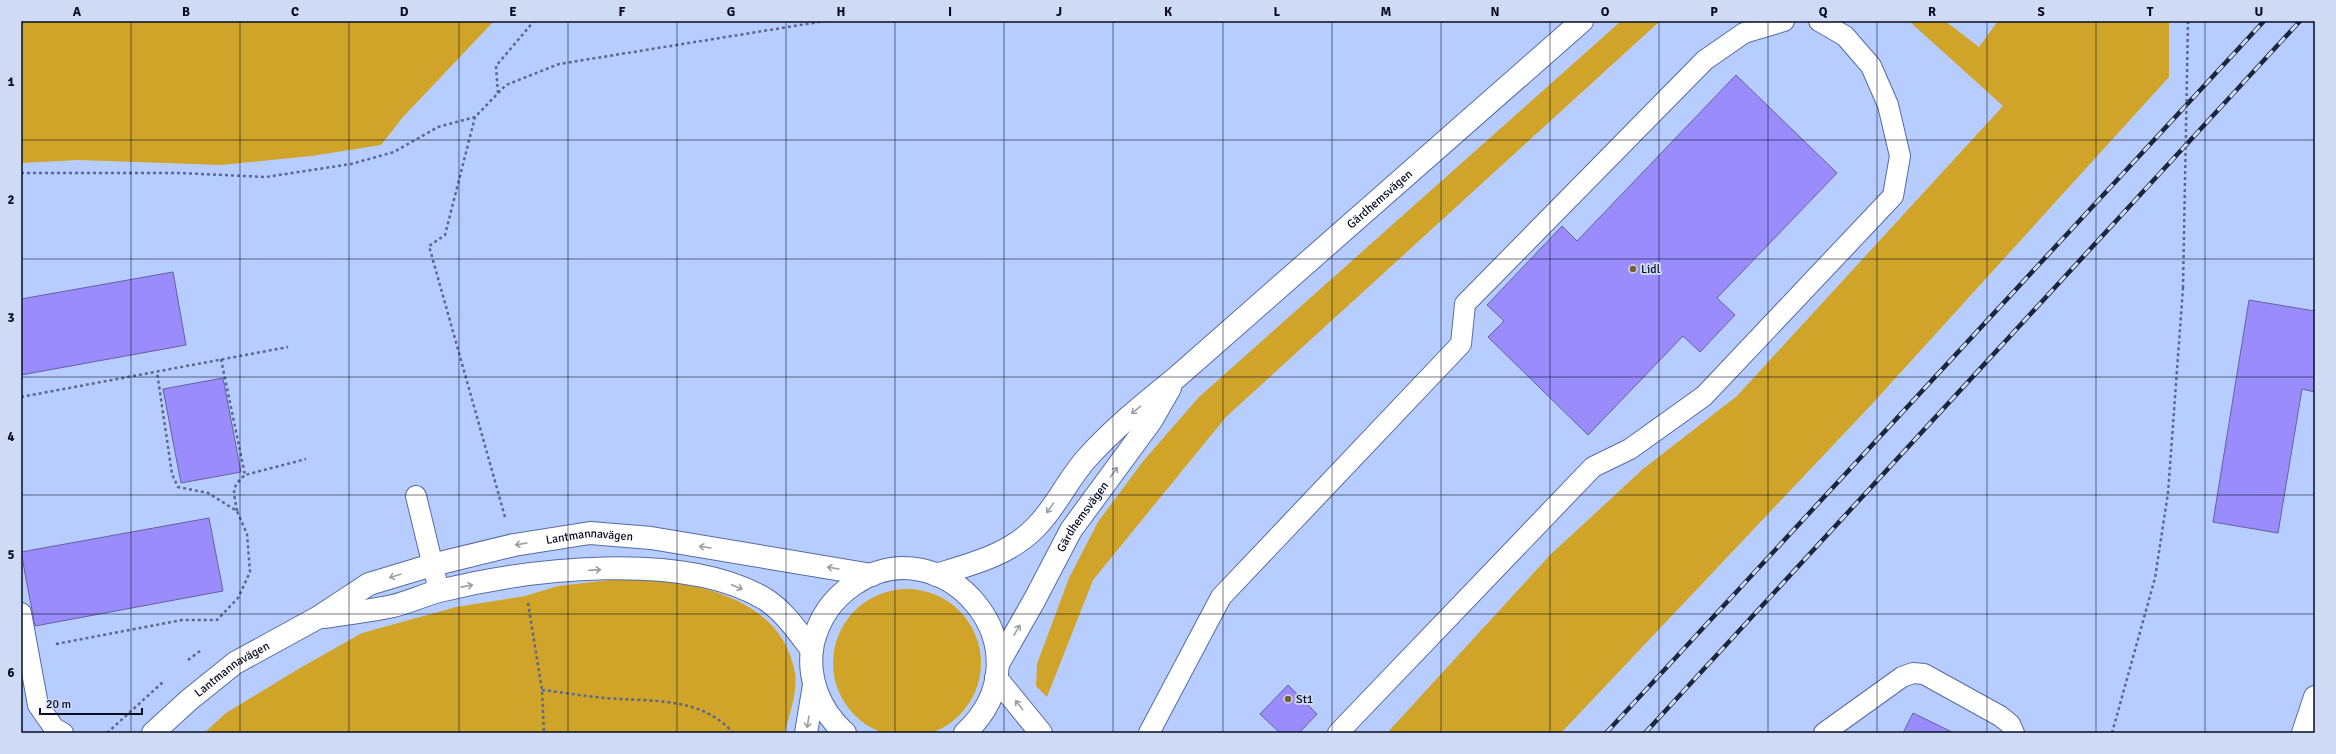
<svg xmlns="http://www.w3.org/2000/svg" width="2336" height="754" viewBox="0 0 2336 754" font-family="Signika,sans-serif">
<rect width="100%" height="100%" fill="#b8cdff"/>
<!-- green -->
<path fill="#d0a429" d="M21,21H494L403,117L381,145L311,156L221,165L78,160L21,163Z
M1621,21H1660L1226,417L1093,580L1047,697L1036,686L1037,664L1069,578L1098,522L1144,460L1199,397Z
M1909,21H1945L1979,47L1998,21H2169V77L1872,404L1561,733H1387L1550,555L1643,469L1737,396L2003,106Z
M635,577C698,583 782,598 795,673C798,691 789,715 785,733H204L226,713L300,668L362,633L456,607L525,596L558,586Z
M833 663a74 74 0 1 1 148 0a74 74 0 1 1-148 0Z"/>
<!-- building -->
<path fill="#9a8cfd" stroke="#66609c" d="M1736,75L1837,173L1717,298L1735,315L1700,352L1683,336L1588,435L1488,337L1504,321L1487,305L1562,226L1577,241Z
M173,272L186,345L21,375V299Z
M2249,300L2315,311V392L2302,389L2278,533L2213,522Z
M223,378L241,472L181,483L163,389Z
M209,518L223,591L35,626L21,552Z
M1288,685L1317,714L1299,733H1280L1260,714Z
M1913,713L1954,733H1903Z"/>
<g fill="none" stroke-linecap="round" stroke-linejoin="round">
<!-- service casing -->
<g stroke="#556ba3" stroke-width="22">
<path id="service" d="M416,496L439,591
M21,613L38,705L54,728L63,733
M1149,733L1221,597L1461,344L1465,304L1705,60L1744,33L1784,21
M1338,733L1593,467L1630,449L1704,396L1893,196L1900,156L1888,105L1871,66L1845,36L1819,21
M1824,733L1902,677L1913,673L1924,674L2000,716L2010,724L2014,733"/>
</g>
<!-- minor casing -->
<g stroke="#556ba3" stroke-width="24">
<path id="minor" d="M996,678L1041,733
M2303,733L2315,697"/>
</g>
<!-- tertiary casing -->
<g stroke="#556ba3" stroke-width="24">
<g id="tertiary">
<path d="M325,617C347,613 371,611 393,606C409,602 424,595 439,591C528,569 683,550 765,599C784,611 798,632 812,650"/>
<path id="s1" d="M153,733L189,700L235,663L319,617L369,584L432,565L514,545L590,533L651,538L872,575"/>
</g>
</g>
<!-- secondary casing -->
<g stroke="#556ba3" stroke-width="24">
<g id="secondary">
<path id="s2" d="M936,575C972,564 1009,555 1036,527C1056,507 1068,479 1087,458C1114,428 1145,403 1177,377L1582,21"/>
<path id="s3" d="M998,664L1035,599L1071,530L1151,421L1170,388"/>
<path d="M806,733L814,685"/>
<path d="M845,733C820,711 806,677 813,643C819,619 832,599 853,585C943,522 1054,650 965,733"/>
</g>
</g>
<!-- path -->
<path stroke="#5a688b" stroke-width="2.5" stroke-dasharray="3 3" stroke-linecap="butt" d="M498,93L496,66L534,21
M21,173H179L266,177L351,164L394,152L438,127L475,117
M221,359L245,475L306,459
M21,397L288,347
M237,511C234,492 230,488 245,475
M505,517L429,246L445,235L475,117L506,85L559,64L825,21
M528,603L542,690L544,733
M56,644L182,620H217L238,598L250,572L247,534L237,511L208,493L178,487L172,474L157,372
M188,660L200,651
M542,690C568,693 594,698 621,699C660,701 705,700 733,733
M107,733L163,682
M2112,733L2155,578L2168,493L2183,288"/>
<!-- service -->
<use href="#service" stroke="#fff" stroke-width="20"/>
<!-- minor -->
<use href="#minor" stroke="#fff" stroke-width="22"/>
<!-- tertiary -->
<use href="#tertiary" stroke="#fff" stroke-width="22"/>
<!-- secondary -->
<use href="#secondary" stroke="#fff" stroke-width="22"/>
<!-- rail casing -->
<g stroke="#1c253e" stroke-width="4.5">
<path id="rail" d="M1606,733L2264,21
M1645,733L2300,21"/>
</g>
<!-- rail -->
<use href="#rail" stroke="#cfdaf4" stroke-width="3" stroke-dasharray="9" stroke-linecap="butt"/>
<!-- path-bridge -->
<path stroke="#5a688b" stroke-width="2.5" stroke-dasharray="3 3" stroke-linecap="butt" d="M2183,288L2188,21"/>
</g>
<!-- one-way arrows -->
<defs><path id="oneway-shaft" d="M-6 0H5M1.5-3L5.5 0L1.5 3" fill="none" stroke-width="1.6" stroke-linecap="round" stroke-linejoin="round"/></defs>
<g stroke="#9b9ea7">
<use href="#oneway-shaft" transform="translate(1136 410) rotate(141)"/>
<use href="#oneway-shaft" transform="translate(1114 472) rotate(-54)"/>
<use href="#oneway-shaft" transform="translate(1050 508) rotate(126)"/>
<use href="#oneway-shaft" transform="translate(521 544) rotate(170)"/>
<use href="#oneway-shaft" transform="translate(705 547) rotate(-171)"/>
<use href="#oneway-shaft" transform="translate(833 568) rotate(-170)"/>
<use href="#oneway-shaft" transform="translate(595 570) rotate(-4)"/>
<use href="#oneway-shaft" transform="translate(395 576) rotate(163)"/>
<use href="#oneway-shaft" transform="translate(467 586) rotate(-11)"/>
<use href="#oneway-shaft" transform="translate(737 587) rotate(23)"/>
<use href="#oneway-shaft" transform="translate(1017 630) rotate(-60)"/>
<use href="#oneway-shaft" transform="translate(1019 705) rotate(-129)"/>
<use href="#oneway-shaft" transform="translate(808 722) rotate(99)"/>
</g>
<!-- grid -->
<path fill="none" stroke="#060d23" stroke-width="1" stroke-opacity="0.55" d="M131,21V733M240,21V733M349,21V733M459,21V733M568,21V733M677,21V733M786,21V733M895,21V733M1004,21V733M1113,21V733M1223,21V733M1332,21V733M1441,21V733M1550,21V733M1659,21V733M1768,21V733M1877,21V733M1987,21V733M2096,21V733M2205,21V733M21,140H2315M21,259H2315M21,377H2315M21,495H2315M21,614H2315"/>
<!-- markers -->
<g fill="#735f2e" stroke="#cfdaf4" stroke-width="1.5">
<circle cx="1633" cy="269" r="4"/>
<circle cx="1288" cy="699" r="4"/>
</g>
<g text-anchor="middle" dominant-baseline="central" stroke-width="4" stroke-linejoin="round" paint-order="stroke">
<!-- street labels -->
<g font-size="12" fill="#060d23" stroke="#cfdaf4">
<text stroke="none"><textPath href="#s2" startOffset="589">Gärdhemsvägen</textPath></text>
<text stroke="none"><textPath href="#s3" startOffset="170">Gärdhemsvägen</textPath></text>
<text stroke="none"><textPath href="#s1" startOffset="490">Lantmannavägen</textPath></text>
<text stroke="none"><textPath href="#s1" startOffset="102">Lantmannavägen</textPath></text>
</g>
<!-- poi labels -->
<g font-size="12" fill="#060d23" stroke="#cfdaf4" text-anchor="start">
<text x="1641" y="269">Lidl</text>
<text x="1296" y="699">St1</text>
</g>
</g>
<!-- border -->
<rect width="2336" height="754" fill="none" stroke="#cfdaf4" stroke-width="44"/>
<!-- scale -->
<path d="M40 708v6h102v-6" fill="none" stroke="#060d23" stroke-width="2"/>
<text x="46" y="708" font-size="12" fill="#060d23" stroke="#cfdaf4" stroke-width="3" paint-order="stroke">20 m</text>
<rect x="22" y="22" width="2292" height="710" fill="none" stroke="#060d23" stroke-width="1.5"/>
<g font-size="13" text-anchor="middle" font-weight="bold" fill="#060d23">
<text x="77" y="16">A</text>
<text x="186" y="16">B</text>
<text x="295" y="16">C</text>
<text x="404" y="16">D</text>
<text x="513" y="16">E</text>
<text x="622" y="16">F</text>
<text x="731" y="16">G</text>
<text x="841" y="16">H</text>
<text x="950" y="16">I</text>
<text x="1059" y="16">J</text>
<text x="1168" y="16">K</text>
<text x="1277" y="16">L</text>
<text x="1386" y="16">M</text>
<text x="1495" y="16">N</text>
<text x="1605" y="16">O</text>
<text x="1714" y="16">P</text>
<text x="1823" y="16">Q</text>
<text x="1932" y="16">R</text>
<text x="2041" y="16">S</text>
<text x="2150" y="16">T</text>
<text x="2259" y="16">U</text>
<text x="11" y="86">1</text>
<text x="11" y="204">2</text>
<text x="11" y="322">3</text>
<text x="11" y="441">4</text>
<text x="11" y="559">5</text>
<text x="11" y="677">6</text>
</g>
</svg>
